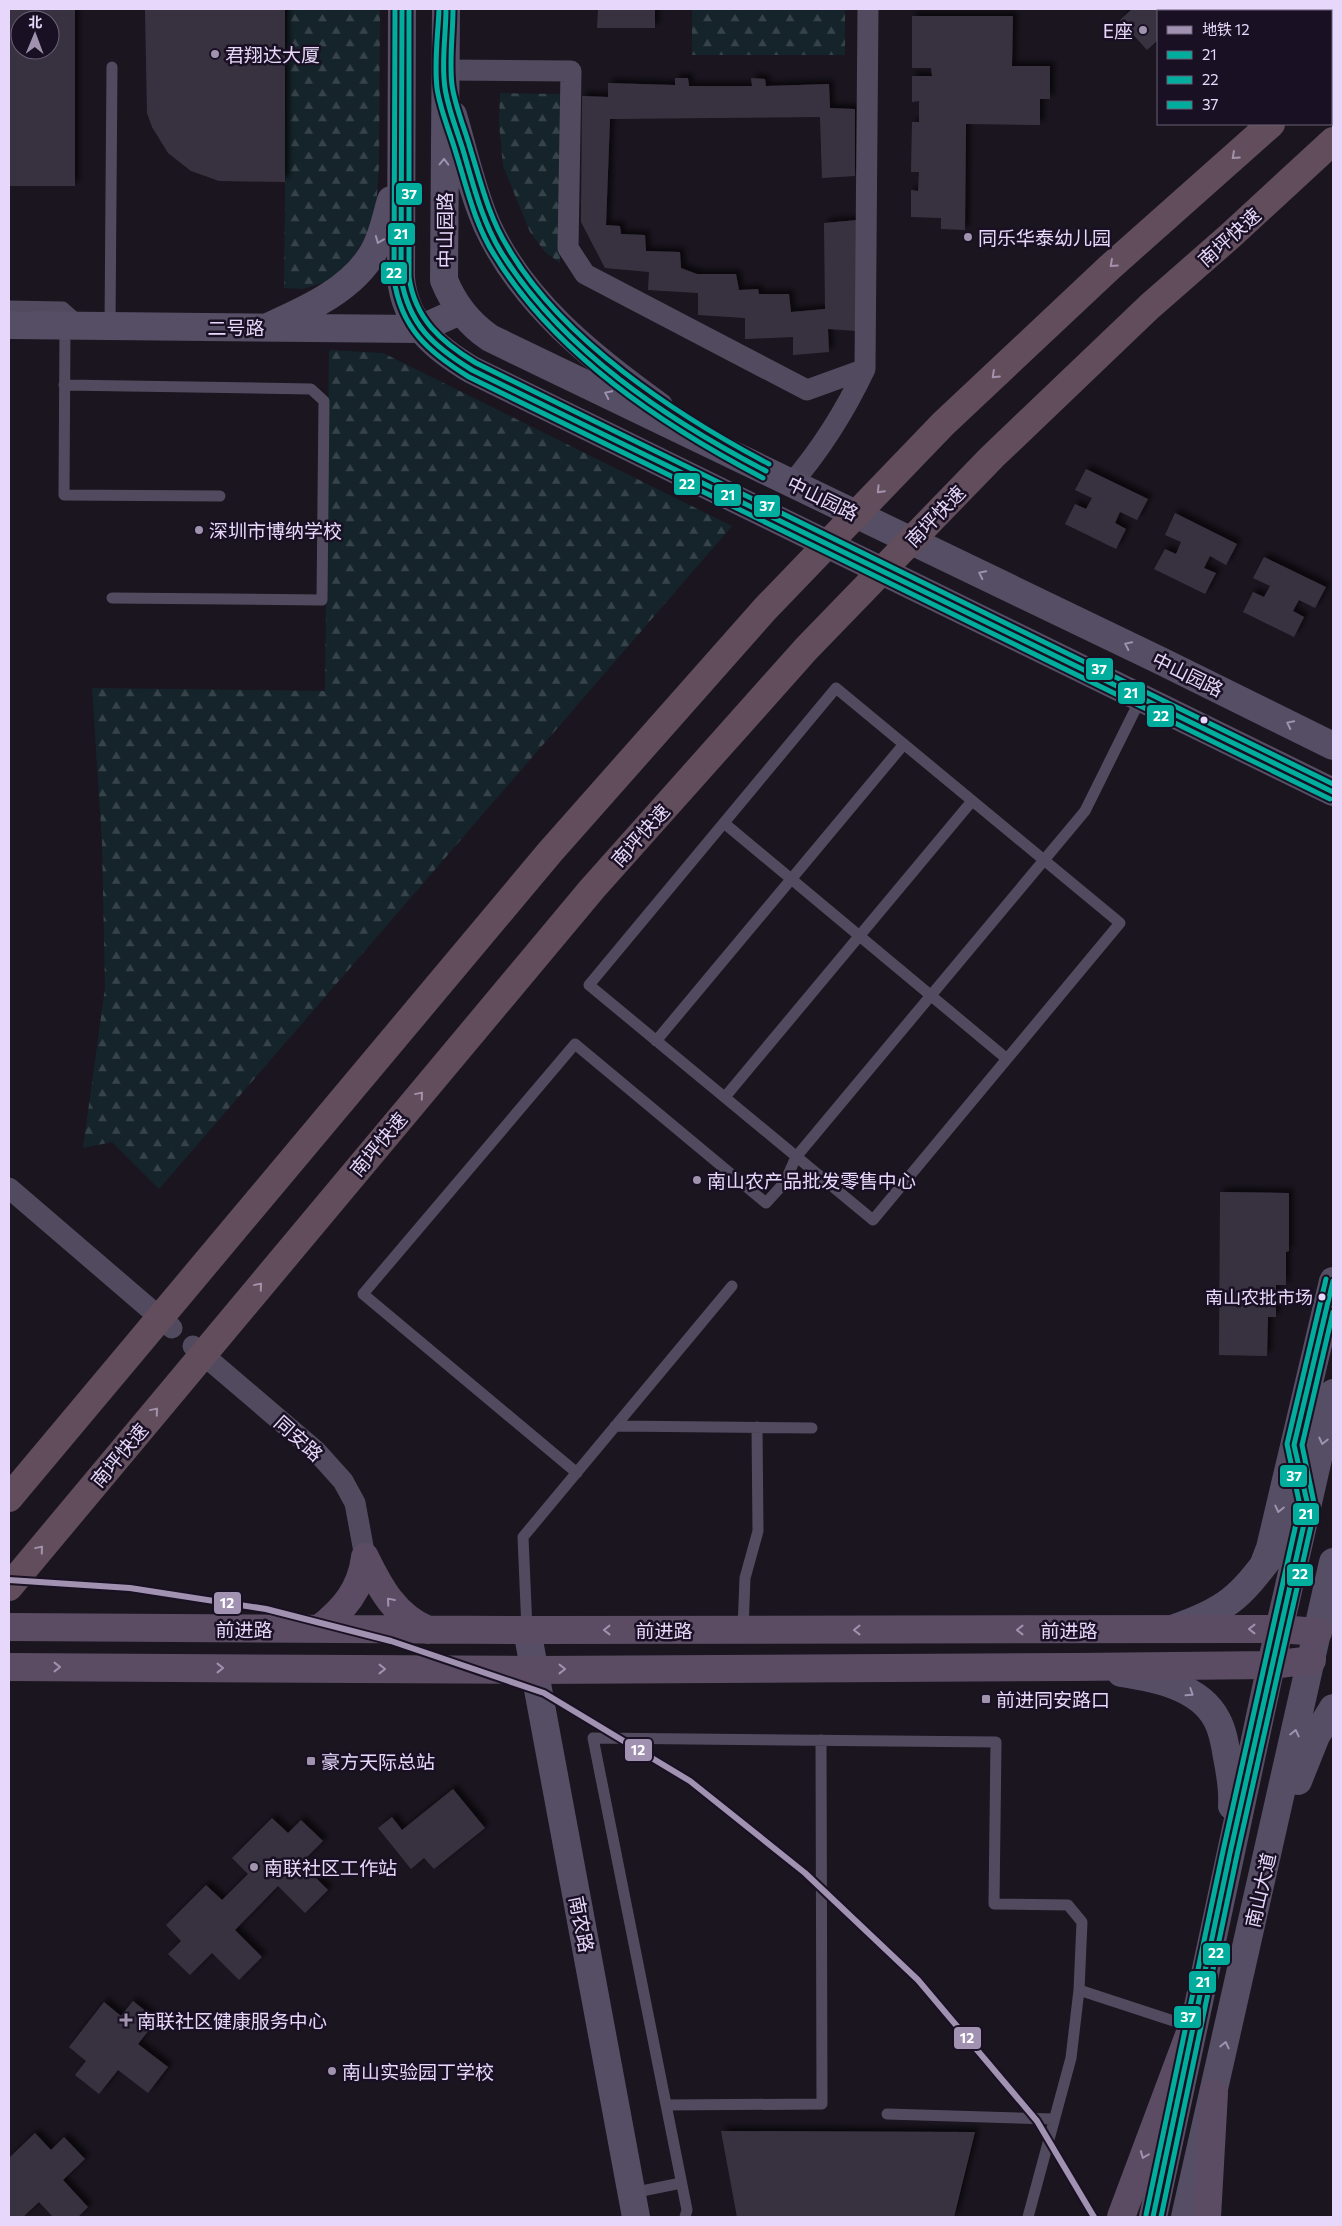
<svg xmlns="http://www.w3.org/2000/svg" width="1342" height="2226" viewBox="0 0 1342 2226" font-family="Commissioner,'Noto Sans SC',sans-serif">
<defs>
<pattern id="forest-firs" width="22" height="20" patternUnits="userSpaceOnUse" patternTransform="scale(1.25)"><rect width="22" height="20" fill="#15242a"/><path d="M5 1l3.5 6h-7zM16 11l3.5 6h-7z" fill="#37434a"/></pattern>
<filter id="shadow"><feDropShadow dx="4.5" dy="-4.5" stdDeviation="2.5" flood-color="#0009"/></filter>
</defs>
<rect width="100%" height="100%" fill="#1a151f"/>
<!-- forest -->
<path fill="url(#forest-firs)" d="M287,9H380L379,165L376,211L365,238L349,265L324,282L303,289L284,288Z
M692,9H845V55H692Z
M500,93L562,94L560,263L545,252L530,232L503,166L499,124Z
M329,350L383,353L732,526L159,1189L112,1142L83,1148L105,988L102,842L92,688L325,691Z"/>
<!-- building -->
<path fill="#393341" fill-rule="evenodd" filter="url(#shadow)" d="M9,9H75V186H9ZM20,20H50V50H20Z
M145,9H285V182L219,181L191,171L168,153L152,127L147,113Z
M598,9H655V28H597Z
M1132,9H1196L1198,11H1158V40L1147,50L1120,20Z
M912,16H1013L1012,66H1050V99H1040V125L966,124L965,230L941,229V218L911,217V190L918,191L919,172H911L912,122H919V101L912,102V76H932L931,68H912Z
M675,78H688L689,86H752L751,78L765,79L766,86L829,84L830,108L855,109V176L822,178L820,117L610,119L606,225L620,226L621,234L645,235L646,251L680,252L681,268L697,274H736L739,290L758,289L759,294H789L791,312L825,309L824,223L857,220V331L828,329L829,352L793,355V337L745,339V318L698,315V293L648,290L649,272L605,268L581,222L582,96L608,97V83L675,85Z
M1086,469L1148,499L1137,520L1120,512L1115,523L1126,529L1116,549L1065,524L1075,504L1086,509L1092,498L1075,490Z
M1175,513L1237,544L1226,565L1210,556L1204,568L1216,573L1205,594L1154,569L1165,549L1176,554L1181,542L1165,535Z
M1264,557L1326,587L1315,608L1299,600L1293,611L1304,617L1294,637L1243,612L1253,592L1264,597L1270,586L1253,578Z
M1220,1192L1289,1193V1251L1286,1252V1285H1276V1317H1268L1267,1356L1219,1355Z
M453,1789L485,1828L434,1869L424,1858L411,1869L378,1828L392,1817L402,1830Z
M272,1818L288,1833L301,1820L323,1841L301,1863L328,1890L305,1913L278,1886L235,1930L262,1957L239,1980L212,1953L190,1975L168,1954L181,1941L166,1925L206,1885L222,1900L248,1874L232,1858Z
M133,2001L157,2020L138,2044L168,2067L148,2093L118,2070L99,2094L75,2075L86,2061L69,2047L104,2002L121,2016Z
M721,2131L975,2132L954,2217H737Z
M35,2133L51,2150L64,2137L85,2159L63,2180L88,2207L78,2217H53L39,2202L23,2217H9V2158Z"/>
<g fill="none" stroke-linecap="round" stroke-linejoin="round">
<!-- lane -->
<path stroke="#524b5f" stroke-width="11" d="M9,306L63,307L79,321
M65,326L64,495L220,496
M110,326L112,67
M64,385L311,389L324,401L322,600L112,598
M836,688L1120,923L873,1220L589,985Z
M724,823L1007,1059
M656,1041L904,744
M725,1097L972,801
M615,1426L812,1428
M577,1473L363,1294L575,1044L766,1203L785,1182L796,1157L1085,811L1141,698
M527,1630L523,1537L732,1286
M743,1630L745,1578L758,1531L757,1427
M1079,1990L1192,2027
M666,2105L822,2104L821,1740
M887,2114L1053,2119
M632,2193L681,2183
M685,2217L687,2210L593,1738L996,1742L994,1904L1068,1905L1082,1922L1079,1990L1071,2058L1028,2217"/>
<!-- street -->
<path stroke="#524b5f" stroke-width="21" d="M446,70L571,71L568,248L585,274L807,390L865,369
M792,483C822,448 845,411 865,369L868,9
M9,1188L172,1328
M193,1346L316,1451L343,1481L355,1503L365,1557"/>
<!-- secondary -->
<path stroke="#564e65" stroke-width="28" d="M402,9L401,278C405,323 435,348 472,370L1333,792
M446,9L444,280C454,305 468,323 490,338L1159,660L1333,746
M453,115C464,152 472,191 487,225C522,302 591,357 659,406
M9,325L420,329L460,311
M272,325C308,309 354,288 374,251C383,235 386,217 391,200
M1263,1566L1270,1548L1333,1281
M1172,1629C1227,1610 1239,1598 1273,1553
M527,1630L636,2217
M1121,1673C1154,1678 1200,1686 1217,1720C1223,1731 1225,1744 1227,1757C1230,1772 1233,1790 1232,1806
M1298,1781L1316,1736L1333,1708
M1153,2217L1271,1665L1333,1393
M1185,2217L1333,1562"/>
<!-- primary -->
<path stroke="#5b4c63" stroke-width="28" d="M365,1557C380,1588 395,1616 428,1630
M9,1627L527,1630L1279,1629L1318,1632
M319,1629C344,1609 361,1590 365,1557
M9,1667L534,1670L1075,1667L1271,1665L1312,1660
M1121,2217L1192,2027
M1207,2217L1214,2093"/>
<!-- highway -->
<path stroke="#614d5c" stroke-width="28" d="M1331,74L1333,72"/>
<!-- highway-bridge -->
<path stroke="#614d5c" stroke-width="28" d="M9,1498L550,852L765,609L943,424L1110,267L1271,124
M9,1587L592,889L806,649L992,457L1149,307L1230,236L1333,141"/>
<!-- bus-1 casing -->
<g stroke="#191123" stroke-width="9">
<path id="bus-1" d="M402,9L401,278C409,325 433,346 472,370L1333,792
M446,9C446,35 441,62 445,88C448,109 457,130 463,150C473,184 482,221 501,252C562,350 666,419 766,471
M1153,2217L1230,1853L1308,1506L1294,1445L1333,1281"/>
</g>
<!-- bus-2 casing -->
<g stroke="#191123" stroke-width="9">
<path id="bus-2" d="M395,9L394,279C401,328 428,352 469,377L1330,799
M439,9C438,35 434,62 437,88C440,110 450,132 456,153C467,188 475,225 495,256C556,355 662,425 763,478
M1161,2217L1237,1855L1315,1508L1302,1445L1333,1312"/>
</g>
<!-- bus-3 casing -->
<g stroke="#191123" stroke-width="9">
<path id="bus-3" d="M409,9V277C415,319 441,342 476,363L1333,784
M453,9C453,34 449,60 452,85C455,107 465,129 471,151C481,183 489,217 507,246C561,340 676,415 769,464
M1146,2215L1223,1851L1300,1506L1287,1444L1326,1279"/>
</g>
<!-- bus-1 -->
<use href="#bus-1" stroke="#01ad9c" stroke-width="5"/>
<!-- bus-2 -->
<use href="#bus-2" stroke="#01ad9c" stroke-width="5"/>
<!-- bus-3 -->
<use href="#bus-3" stroke="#01ad9c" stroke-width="5"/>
<!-- metro-1 casing -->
<g stroke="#191123" stroke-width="10">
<path id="metro-1" d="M9,1580L130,1588L266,1609L391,1641L544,1693L690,1781L805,1873L918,1980L1037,2121L1094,2217"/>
</g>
<!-- metro-1 -->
<use href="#metro-1" stroke="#a192b2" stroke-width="6"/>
</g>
<!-- one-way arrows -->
<defs><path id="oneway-chevron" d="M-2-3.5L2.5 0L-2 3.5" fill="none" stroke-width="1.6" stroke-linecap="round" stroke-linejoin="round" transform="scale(1.25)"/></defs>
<g stroke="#a492ac">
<use href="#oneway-chevron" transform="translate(1235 156) rotate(138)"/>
<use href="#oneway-chevron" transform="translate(1113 264) rotate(138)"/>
<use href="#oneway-chevron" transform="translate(995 375) rotate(137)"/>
<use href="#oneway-chevron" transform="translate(880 490) rotate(134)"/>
<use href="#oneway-chevron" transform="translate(420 1095) rotate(-50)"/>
<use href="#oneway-chevron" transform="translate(259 1286) rotate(-50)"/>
<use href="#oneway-chevron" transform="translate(155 1411) rotate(-50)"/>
<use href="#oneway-chevron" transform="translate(40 1549) rotate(-50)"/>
</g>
<g stroke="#9e92b0">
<use href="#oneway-chevron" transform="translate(444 162) rotate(-89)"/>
<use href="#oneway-chevron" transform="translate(379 240) rotate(112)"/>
<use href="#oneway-chevron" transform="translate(608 394) rotate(-154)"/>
<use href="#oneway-chevron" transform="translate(982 574) rotate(-154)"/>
<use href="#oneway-chevron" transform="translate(1128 645) rotate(-154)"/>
<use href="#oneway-chevron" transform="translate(1290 724) rotate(-154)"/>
<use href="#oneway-chevron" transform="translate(1323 1441) rotate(103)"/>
<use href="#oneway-chevron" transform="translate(1279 1509) rotate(103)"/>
<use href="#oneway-chevron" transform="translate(1190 1693) rotate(33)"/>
<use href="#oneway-chevron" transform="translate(1295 1733) rotate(-77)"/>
<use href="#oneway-chevron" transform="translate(1225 2045) rotate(-77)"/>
</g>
<g stroke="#a092af">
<use href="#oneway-chevron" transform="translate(390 1601) rotate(-131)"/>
<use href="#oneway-chevron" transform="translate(1252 1629) rotate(180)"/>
<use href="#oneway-chevron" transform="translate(607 1630) rotate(180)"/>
<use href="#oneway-chevron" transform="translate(857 1630) rotate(180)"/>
<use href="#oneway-chevron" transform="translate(1020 1630) rotate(180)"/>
<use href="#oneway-chevron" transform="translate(57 1667)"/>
<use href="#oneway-chevron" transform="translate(220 1668)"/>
<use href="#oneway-chevron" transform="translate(382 1669)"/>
<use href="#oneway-chevron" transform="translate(562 1669)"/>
<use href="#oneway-chevron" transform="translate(1144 2155) rotate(111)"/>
</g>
<!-- markers -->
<g fill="#9f93ae" stroke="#191123" stroke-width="2">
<circle cx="1143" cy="30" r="5"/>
<circle cx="215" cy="54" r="5"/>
<circle cx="968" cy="237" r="5"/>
<circle cx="199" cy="530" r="5"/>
<circle cx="697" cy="1180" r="5"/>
<rect x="981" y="1694" width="10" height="10" rx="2.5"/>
<rect x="306" y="1756" width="10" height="10" rx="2.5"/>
<circle cx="254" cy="1867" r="5"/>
<path d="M123.5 2012.5h5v5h5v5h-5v5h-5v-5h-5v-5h5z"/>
<circle cx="332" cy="2071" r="5"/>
</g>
<g fill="#e6d7fb" stroke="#191123" stroke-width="2">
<circle cx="1204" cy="720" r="4.5"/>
<circle cx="1322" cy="1297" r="4.5"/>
</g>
<g text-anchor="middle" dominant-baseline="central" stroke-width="5" stroke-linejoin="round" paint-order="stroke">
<!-- bus labels -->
<g font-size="18" fill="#e6d7fb" stroke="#191123" text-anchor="end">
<text x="1313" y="1297">南山农批市场</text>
</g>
<!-- poi labels -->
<g font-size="19" fill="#e6d7fb" stroke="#191123" text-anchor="start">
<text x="1133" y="30" text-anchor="end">E座</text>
<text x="225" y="54">君翔达大厦</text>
<text x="978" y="237">同乐华泰幼儿园</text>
<text x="209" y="530">深圳市博纳学校</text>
<text x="707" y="1180">南山农产品批发零售中心</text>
<text x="996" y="1699">前进同安路口</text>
<text x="321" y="1761">豪方天际总站</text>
<text x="264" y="1867">南联社区工作站</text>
<text x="137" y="2020">南联社区健康服务中心</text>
<text x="342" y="2071">南山实验园丁学校</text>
</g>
<!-- street labels -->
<g font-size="19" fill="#e6d7fb" stroke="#191123">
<text transform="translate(444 230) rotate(-90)">中山园路</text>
<text transform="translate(1229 237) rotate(-42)">南坪快速</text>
<text x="236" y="327">二号路</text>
<text transform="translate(823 498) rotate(26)">中山园路</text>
<text transform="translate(935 516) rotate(-46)">南坪快速</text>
<text transform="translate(1188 674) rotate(26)">中山园路</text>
<text transform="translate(640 835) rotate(-48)">南坪快速</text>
<text transform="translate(378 1144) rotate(-50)">南坪快速</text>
<text transform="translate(299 1438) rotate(42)">同安路</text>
<text transform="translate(119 1455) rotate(-50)">南坪快速</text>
<text x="244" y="1629">前进路</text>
<text x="664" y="1630">前进路</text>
<text x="1069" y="1630">前进路</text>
<text transform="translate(1260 1890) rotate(-77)">南山大道</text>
<text transform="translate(582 1924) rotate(79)">南农路</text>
</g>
</g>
<g stroke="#191123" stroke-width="2">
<rect x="395" y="182" width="28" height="24" rx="5" fill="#01ad9c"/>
<rect x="387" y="222" width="29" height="24" rx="5" fill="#01ad9c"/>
<rect x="380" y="261" width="28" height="24" rx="5" fill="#01ad9c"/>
<rect x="673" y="472" width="28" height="24" rx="5" fill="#01ad9c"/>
<rect x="713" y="483" width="29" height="24" rx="5" fill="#01ad9c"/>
<rect x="753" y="494" width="28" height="24" rx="5" fill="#01ad9c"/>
<rect x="1085" y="657" width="29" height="24" rx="5" fill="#01ad9c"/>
<rect x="1117" y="681" width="29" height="24" rx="5" fill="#01ad9c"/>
<rect x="1146" y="704" width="29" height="24" rx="5" fill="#01ad9c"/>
<rect x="1279" y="1464" width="29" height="24" rx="5" fill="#01ad9c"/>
<rect x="1292" y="1502" width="28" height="24" rx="5" fill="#01ad9c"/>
<rect x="1286" y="1563" width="28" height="24" rx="5" fill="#01ad9c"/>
<rect x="213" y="1591" width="29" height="24" rx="5" fill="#a192b2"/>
<rect x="624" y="1738" width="29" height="24" rx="5" fill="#a192b2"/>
<rect x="1202" y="1942" width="29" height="24" rx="5" fill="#01ad9c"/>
<rect x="1188" y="1970" width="29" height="24" rx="5" fill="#01ad9c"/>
<rect x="1173" y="2005" width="29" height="24" rx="5" fill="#01ad9c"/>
<rect x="953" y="2026" width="29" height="24" rx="5" fill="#a192b2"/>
</g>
<g font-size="14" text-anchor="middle" font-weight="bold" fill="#fff">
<text x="409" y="199">37</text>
<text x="401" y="239">21</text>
<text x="394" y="278">22</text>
<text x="687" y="489">22</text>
<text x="728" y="500">21</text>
<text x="767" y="511">37</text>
<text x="1099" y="674">37</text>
<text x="1131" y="698">21</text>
<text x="1161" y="721">22</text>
<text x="1294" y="1481">37</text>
<text x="1306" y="1519">21</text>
<text x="1300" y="1579">22</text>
<text x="227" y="1608">12</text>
<text x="638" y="1755">12</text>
<text x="1216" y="1958">22</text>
<text x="1203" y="1987">21</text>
<text x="1188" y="2022">37</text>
<text x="967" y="2043">12</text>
</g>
<!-- border -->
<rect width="1342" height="2226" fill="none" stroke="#e6d7fb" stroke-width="20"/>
<!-- legend -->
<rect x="1157" y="10" width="175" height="115" fill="#191123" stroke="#6b6079"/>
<rect x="1167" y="26" width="25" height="8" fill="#a192b2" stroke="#6b6079"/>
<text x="1202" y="35" font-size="15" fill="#e6d7fb">地铁 12</text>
<rect x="1167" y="51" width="25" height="8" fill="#01ad9c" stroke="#6b6079"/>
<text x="1202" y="60" font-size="15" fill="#e6d7fb">21</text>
<rect x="1167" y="76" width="25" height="8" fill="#01ad9c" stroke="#6b6079"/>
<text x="1202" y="85" font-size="15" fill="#e6d7fb">22</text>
<rect x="1167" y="101" width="25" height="8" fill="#01ad9c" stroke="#6b6079"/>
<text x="1202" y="110" font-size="15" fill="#e6d7fb">37</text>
<!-- north arrow -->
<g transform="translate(35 35) rotate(1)"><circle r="24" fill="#191123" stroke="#6b6079"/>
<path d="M0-4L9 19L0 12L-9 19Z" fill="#9f93ae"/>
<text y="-8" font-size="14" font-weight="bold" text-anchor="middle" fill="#e6d7fb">北</text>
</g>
</svg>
